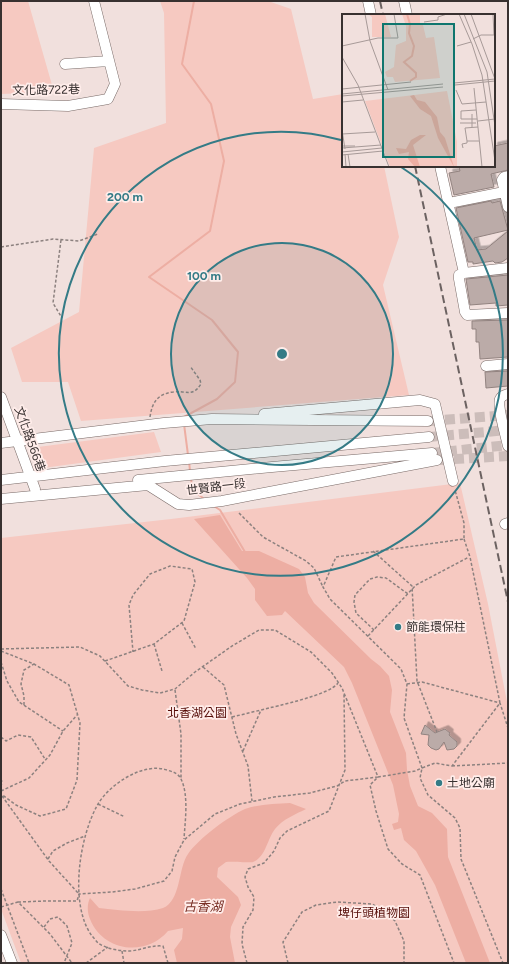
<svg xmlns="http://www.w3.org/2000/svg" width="509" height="964" viewBox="0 0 509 964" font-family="Figtree,'Noto Sans TC',sans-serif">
<defs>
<filter id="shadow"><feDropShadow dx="3.5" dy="-3.5" stdDeviation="0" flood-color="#0004"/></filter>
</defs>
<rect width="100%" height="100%" fill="#f1e0dd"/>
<!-- green -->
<path fill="#f6c9c1" d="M1,1H28L54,92L1,94Z
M160,1H268L291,9L313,99L343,94V166H384L399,237L383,285L409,395L81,421L68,382H22L11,348L79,312L94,148L166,123L164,13Z
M154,432L161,452L43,468L38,447Z
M460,483L488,604L508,707V963H21L1,909V538L171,519Z"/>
<!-- water -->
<path fill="#edaea3" d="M220,515L242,551H259L299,569L305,577L308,593L314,603L371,659L380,666L389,676L392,690L390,712L406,753L407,770L410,786L418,806L432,813L447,829L448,857L490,963H466L435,885L416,851L404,840L401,828L394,830L392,824L398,822L399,814L393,785L352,683L344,667L285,611L282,615L267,616L255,600V589L247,578L194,519Z
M290,803L306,809C296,814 283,819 275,829C267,839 266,857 253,862C251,863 230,861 226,862L218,868L217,877L238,897L241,905L231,927L230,937L235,963H177L174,950L182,939L183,928L168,931C146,957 103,952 90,919C87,912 87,904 90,898L99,908C117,910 145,914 163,908C181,901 178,868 188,854C198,839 229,816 245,809C259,804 276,804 290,803Z"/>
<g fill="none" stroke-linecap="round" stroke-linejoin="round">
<!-- stream -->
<path stroke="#edaea3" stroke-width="2" d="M184,417L217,399L235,382L238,352L212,320L149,277L210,231L224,161L211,104L182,64L194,1
M184,424L188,455
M189,461L190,471
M191,477L192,489L204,499
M214,506L220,510L245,552"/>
</g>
<!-- building -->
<path fill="#bbaba8" stroke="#928380" filter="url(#shadow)" d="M508,143V170L491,174L494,187L454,195L449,173L460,171L459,167L466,166H494V146Z
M491,201L492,203L500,201L508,230L474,238L477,250L486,249L508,231V258L502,262L495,263L493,261L473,264V262H468L456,208Z
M508,275V305L496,306V303L470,305L466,279Z
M508,320V357L480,359L479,342H476V329H472V321Z
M508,371V386L486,388L485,372Z
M425,725L435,733L445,729L450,733L449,735L457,742V746L454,749L447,750L444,742L439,749L436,750L431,748L428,745L429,735L421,734Z"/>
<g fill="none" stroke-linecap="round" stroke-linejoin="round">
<!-- minor-tunnel -->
<path stroke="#ccbdba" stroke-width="10" stroke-dasharray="10 5" stroke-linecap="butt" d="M430,421L508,415
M429,437L508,430
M432,453L508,445
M439,460L508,456"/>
<!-- minor casing -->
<g stroke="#796a67" stroke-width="11">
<path id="minor" d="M368,1L371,15
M404,1L407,15
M65,64L109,61
M1,104L68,106L108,99L115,84L94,1
M440,166L464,273L508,268
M508,176L504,177L502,180L508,207
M449,203L504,192
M464,273L459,275V279L465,312L467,315L508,313
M486,366L508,364
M508,394C505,395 502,395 500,399C497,406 506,437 508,446
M1,397L35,489
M264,414L420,400L435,404L453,481
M1,443L164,423L212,419L428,421
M1,480L165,461L429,437
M138,480L272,467L432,453
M1,499L148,485L178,504L189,505L222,501L437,460
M505,524L508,523
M1,935L12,963"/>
</g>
<!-- path -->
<path stroke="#8c817f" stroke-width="1.5" stroke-dasharray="3 2" stroke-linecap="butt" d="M61,240L53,303L62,318
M1,247L53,239L79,241L98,234
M150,417C152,403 157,394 173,392C186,390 192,398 201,384L200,380L190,366
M239,513L263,537L306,561L314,568L323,587
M464,539L470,557L500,703L452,766L435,763L422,768L420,778L428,795L455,818L460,828L461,859L503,963
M373,551L412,586L417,681L437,732
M182,623L196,649
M374,630L356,613L354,602L355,595L370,579L377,577L386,578L408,594
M368,636L416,585L469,557
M154,644L162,671
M1,649L80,647L100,656L128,686L142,690L160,693L175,689L195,672L232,646L259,630H275L311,652L332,673L342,688L378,777L415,771L422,768L404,718L407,684L401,669L330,599L323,587L336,557L464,539V523L455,490
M1,651L34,664L69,685L80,723L77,780L66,809L40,816L16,805L1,794
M105,661L154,644L184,621L195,582L192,569L170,566L150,574L133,595L129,605L133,652
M1,662L7,681L19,702L63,731
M203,667L224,685L236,734L248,766L252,801
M407,684L422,682L500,703L508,728
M175,690L181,734V779
M24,705V696L21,684L24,670L34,664
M232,717L261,710
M1,737L6,741L18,735L31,737L45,759
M243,751L261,710C276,706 330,695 338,683
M452,766L508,763
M1,779L2,782L1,786
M1,791L29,778L50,755L63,731L77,715
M2,796L49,861L79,894
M98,804L125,817
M48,859L53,851L67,843L85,836
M1,889L29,963
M18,902L46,901H77L79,894L112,892L135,889L164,881L172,871L175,857L184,840L215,814L240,804L274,797L310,793L337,786L345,781L378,777L370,785L376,811L388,849L402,864L420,875L454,963
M1,907L18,902L50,934L72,963
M44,927L50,919L58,917L67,926L72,943L64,963
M122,951L124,963
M86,963L108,947
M168,963L163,946C150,945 142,950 130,951C119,951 107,949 98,943C96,941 94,938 92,936C69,905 79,837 98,804C110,784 143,762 167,770C173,772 178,773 181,779C189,795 185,822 184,839
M247,963L242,944L243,927L253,910L254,897L248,887L245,877L248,869L264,863L274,851L280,838L287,831L329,811L345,770L344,694
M288,963L283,942L302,912L316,905L337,902L372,904L381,909L395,921L404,941V963"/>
<!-- minor -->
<use href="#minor" stroke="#fff" stroke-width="10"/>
<!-- rail -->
<path stroke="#6c6261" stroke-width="2" stroke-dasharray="8 4" stroke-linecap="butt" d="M380,1L383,15
M415,166L508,602"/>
</g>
<!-- distance rings -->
<circle cx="282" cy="354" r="111" fill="#347b86" fill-opacity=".12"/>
<g fill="none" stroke="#347b86" stroke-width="2">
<circle cx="282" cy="354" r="111"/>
<path d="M401 167A222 222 0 1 1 341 140"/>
</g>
<!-- markers -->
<g fill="#347b86" stroke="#ffedea" stroke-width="1.5">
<circle cx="398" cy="627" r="4"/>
<circle cx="439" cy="783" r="4"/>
</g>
<g text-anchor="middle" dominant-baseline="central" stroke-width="3.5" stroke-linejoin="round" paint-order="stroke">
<!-- street labels -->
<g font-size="12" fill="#383130" stroke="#ffedea">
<text transform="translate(46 90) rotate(-1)">文化路722巷</text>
<text transform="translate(30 439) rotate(70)">文化路566巷</text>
<text transform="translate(216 487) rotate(-7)">世賢路一段</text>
</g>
<!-- poi labels -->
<g font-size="12" fill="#383130" stroke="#ffedea" text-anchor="start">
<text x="406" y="627">節能環保柱</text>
<text x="447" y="783">土地公廟</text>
</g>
<!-- park labels -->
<g font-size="12" fill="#540a05" stroke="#ffedea">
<text x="197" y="713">北香湖公園</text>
<text x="374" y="913">埤仔頭植物園</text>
</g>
<!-- water labels -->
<g font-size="13" font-style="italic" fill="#792f25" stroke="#ffedea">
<text x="203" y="906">古香湖</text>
</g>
</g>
<!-- overview -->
<g transform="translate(342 14)">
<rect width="153" height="153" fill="#f1e0dd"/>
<path d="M26,0H43L49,23H30V3ZM60,0H78V10L81,11L84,24L92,23L98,64L53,68L51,63H45L43,58L52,53L54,31L64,27V12ZM105,77L115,128V153H48L23,87Z" fill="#f6c9c1"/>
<path d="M72,81L75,86L83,88L95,103L98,118L103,124L112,153L96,124L89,102L78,95L68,82ZM78,121H84L71,131L78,153H73L66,145L67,138L57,140L54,134L64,135L69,126Z" fill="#edaea3"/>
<path fill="none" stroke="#edaea3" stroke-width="2" d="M65,0L68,10L67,19L72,32L70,42L62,48L74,59V63L68,67"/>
<path fill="none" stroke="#a79a98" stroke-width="1" d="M23,0L28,27L46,76M117,0L130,30L140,61L153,147M122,0L145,58L153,112M129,0L153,65M151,0L152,21M82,8L96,6V3L105,0M131,25L139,21H153M0,32L36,24H56L52,0M115,32L129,28M0,43L16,71L47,153M112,69L153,65M113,71L153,67M132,74L140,153M0,75L69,68M114,76L120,90L144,88M0,80L101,70M0,82L101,73M0,88L21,86M134,96L119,97V105H135M136,107L153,105M118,109H134M130,113V100M0,116L3,135M0,120L33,118M125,127L123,114L136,113M0,132H13M0,134L39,131M121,134L120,130L125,129V127H137M0,138L40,134M3,140L4,153M6,140L8,153M0,141L41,137"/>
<path fill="#0f766e" fill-opacity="0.15" stroke="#0f766e" stroke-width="2" d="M41,10H112V143H41Z"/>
<rect width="153" height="153" fill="none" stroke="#383130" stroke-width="2"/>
</g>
<circle cx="282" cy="354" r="6" fill="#347b86" stroke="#ffedea" stroke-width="2"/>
<g font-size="12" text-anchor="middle" font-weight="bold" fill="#347b86" stroke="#ffedea" stroke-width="3.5" stroke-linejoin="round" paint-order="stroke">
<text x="125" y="201">200 m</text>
<text x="204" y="280">100 m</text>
</g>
<!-- border -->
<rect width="509" height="964" fill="none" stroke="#383130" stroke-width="4"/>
</svg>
